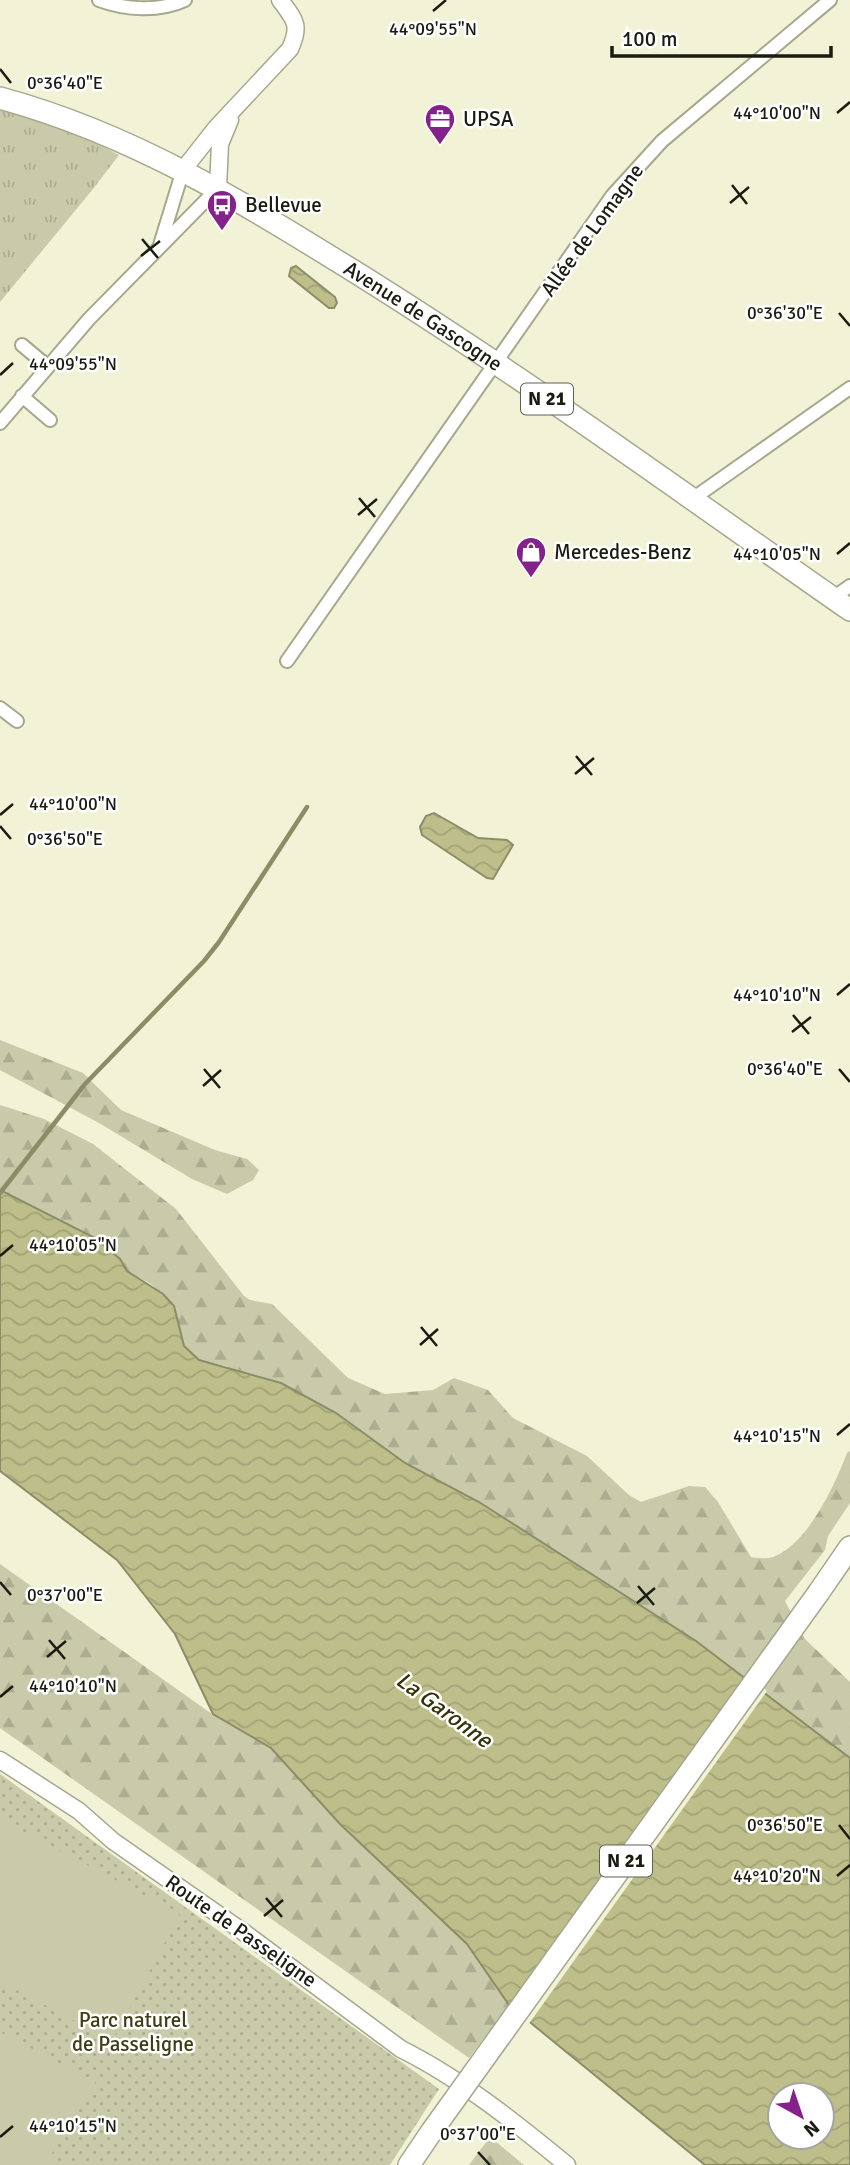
<svg xmlns="http://www.w3.org/2000/svg" width="850" height="2165" viewBox="0 0 850 2165" font-family="Signika,sans-serif">
<defs>
<pattern id="grass-tufts" width="24" height="20" patternUnits="userSpaceOnUse" patternTransform="scale(1.75)"><rect width="24" height="20" fill="#c8caa9"/><path d="M3 7l-1-3M5 7V3M7 7l1-3M15 17l-1-3M17 17v-4M19 17l1-3" fill="none" stroke="#abad90"/></pattern>
<pattern id="forest-firs" width="22" height="20" patternUnits="userSpaceOnUse" patternTransform="scale(1.75)"><rect width="22" height="20" fill="#c8caa9"/><path d="M5 1l3.5 6h-7zM16 11l3.5 6h-7z" fill="#abad90"/></pattern>
<pattern id="park-dots" width="8" height="8" patternUnits="userSpaceOnUse" patternTransform="scale(1.75)"><rect width="8" height="8" fill="#c8caa9"/><path d="M2 2h.1M6 6h.1" fill="none" stroke="#abad90" stroke-width="1.8" stroke-linecap="round"/></pattern>
<pattern id="water-waves" width="16" height="10" patternUnits="userSpaceOnUse" patternTransform="scale(1.75)"><rect width="16" height="10" fill="#bdbe8a"/><path d="M0 5q4-4 8 0t8 0" fill="none" stroke="#a2a376"/></pattern>
</defs>
<rect width="100%" height="100%" fill="#f2f3d6"/>
<!-- grass -->
<path fill="url(#grass-tufts)" d="M0,108L77,133L119,155L93,189L0,302Z"/>
<!-- forest -->
<path fill="url(#forest-firs)" d="M0,1040L83,1073L121,1110L215,1150L247,1159L259,1170L253,1180L227,1194L192,1179L99,1123L0,1070Z
M0,1105L44,1119L93,1144L176,1209L244,1296L250,1300L272,1304L348,1378L385,1394L433,1390L454,1378L488,1390L513,1418L587,1456L629,1495L641,1502L689,1486L705,1487L718,1502L751,1557C757,1558 766,1559 773,1557C807,1545 835,1485 847,1453L850,1451V1503L828,1536L825,1550L785,1601L805,1639L850,1682V1758L696,1641L479,1502L226,1366L199,1360L184,1346L174,1306L151,1284L127,1271L120,1259L95,1238L0,1190Z
M0,1564L212,1714L271,1748L340,1824L467,1944L509,2005L469,2058L0,1728Z
M490,2137L524,2165H469Z"/>
<!-- park -->
<path fill="url(#park-dots)" d="M0,1774L439,2089L390,2165H0Z"/>
<!-- pitch -->
<path fill="#c8caa9" d="M0,1819L180,1914L112,2041L0,1981Z
M0,2032L96,2082L45,2165H0Z"/>
<!-- water -->
<path fill="url(#water-waves)" stroke="#8c8d66" stroke-width="2" fill-rule="evenodd" d="M296,266L335,297L337,303L334,308H329L289,276L291,268Z
M434,813L478,838L507,840L513,845L493,879L487,878L422,835L420,827L426,816Z
M0,1190L95,1238L120,1259L127,1271L163,1294L174,1306L184,1346L199,1360L281,1383L336,1413L405,1463L479,1502L696,1641L850,1758V2165H705L559,2046L509,2005L467,1944L340,1824L271,1748L213,1714L175,1634L117,1560L0,1471ZM780,2095H822V2137H780Z"/>
<!-- pier -->
<path fill="#f2f3d6" d="M749,1677L767,1691L528,2025L511,2011Z"/>
<g fill="none" stroke-linecap="round" stroke-linejoin="round">
<!-- stream -->
<path stroke="#8c8d66" stroke-width="4.5" d="M0,1193L85,1084L204,961L219,942L307,807"/>
<!-- minor casing -->
<g stroke="#a6a78c" stroke-width="16">
<path id="minor" d="M99,0C126,10 159,12 185,0
M160,245L183,170
M22,345L47,366
M22,396L50,420
M0,423L89,319L218,188
M691,500L850,388
M833,598L850,586
M287,661L612,196L662,141L830,0
M0,708L17,721"/>
</g>
<!-- tertiary casing -->
<g stroke="#a6a78c" stroke-width="19">
<path id="tertiary" d="M183,170L216,128L290,49C301,25 295,20 280,0
M218,188L220,144L230,120
M0,1760L79,1811L113,1841L242,1931L401,2049C461,2079 516,2123 567,2165"/>
</g>
<!-- primary casing -->
<g stroke="#a6a78c" stroke-width="24">
<g id="primary">
<path id="s1" d="M0,98C133,134 244,203 360,275C528,380 688,497 850,610"/>
<path d="M819,1592L850,1547"/>
<path d="M409,2165L432,2131"/>
</g>
</g>
<!-- minor -->
<use href="#minor" stroke="#fff" stroke-width="12"/>
<!-- tertiary -->
<use href="#tertiary" stroke="#fff" stroke-width="16"/>
<!-- primary -->
<use href="#primary" stroke="#fff" stroke-width="21"/>
<!-- primary-bridge casing -->
<g stroke="#a6a78c" stroke-width="24" stroke-linecap="butt">
<path id="primary-bridge" d="M432,2131L819,1592"/>
</g>
<!-- primary-bridge -->
<use href="#primary-bridge" stroke="#fff" stroke-width="21"/>
</g>
<!-- ticks -->
<path fill="none" stroke="#1b1c11" stroke-width="2.5" d="M433,11L446,0M0,69L11,83M837,113L850,102M732,185L747,204M730,203L749,187M142,239L158,258M141,256L160,241M839,313L850,326M0,375L13,363M359,498L375,517M358,515L377,499M837,554L850,543M576,756L592,775M575,774L594,758M0,815L13,804M0,826L11,839M837,995L850,984M793,1015L809,1034M792,1032L811,1017M204,1069L220,1088M839,1069L850,1082M203,1086L221,1070M0,1256L13,1245M421,1327L437,1346M420,1345L438,1329M837,1435L850,1424M0,1582L11,1595M638,1586L654,1605M637,1603L655,1588M49,1640L65,1659M47,1657L66,1641M0,1697L13,1686M839,1825L850,1839M837,1876L850,1865M266,1898L282,1917M264,1916L283,1900M0,2137L13,2126M478,2152L490,2165"/>
<!-- icons -->
<defs>
<g id="office-pin" transform="scale(1.575)"><path d="M0 17L-7.5 6A9.5 9.5 0 1 1 7.5 6Z" fill="#84218b" stroke="#fff"/><path d="M-6-3h4V-5.5h4V-3h4V5H-6ZM-1-4.5V-3h2v-1.5ZM-6 0V1H6V0Z" fill="#fff"/></g>
<g id="bus-pin" transform="scale(1.575)"><path d="M0 17L-7.5 6A9.5 9.5 0 1 1 7.5 6Z" fill="#84218b" stroke="#fff"/><path d="M-5-6H5V4H4V6H2V4H-2V6H-4V4H-5ZM-3.5-4V0h7V-4ZM-3.5 1.2v1.5H-2V1.2ZM2 1.2v1.5H3.5V1.2Z" fill="#fff"/></g>
<g id="shop-pin" transform="scale(1.575)"><path d="M0 17L-7.5 6A9.5 9.5 0 1 1 7.5 6Z" fill="#84218b" stroke="#fff"/><path d="M-5-2.5h2.3a2.7 3.5 0 0 1 5.4 0H5L5.5 6h-11ZM-1.5-2.5h3a1.5 2.3 0 0 0-3 0Z" fill="#fff"/></g>
</defs>
<g fill-rule="evenodd">
<use href="#office-pin" x="440" y="119"/>
<use href="#bus-pin" x="222" y="205"/>
<use href="#shop-pin" x="531" y="552"/>
</g>
<g text-anchor="middle" dominant-baseline="central" stroke-width="5" stroke-linejoin="round" paint-order="stroke">
<!-- shield labels -->
<g fill="#fff" stroke="#5f6058" stroke-width="2">
<rect x="521" y="383.5" width="52" height="31" rx="5"/>
<rect x="600" y="1845.5" width="52" height="31" rx="5"/>
</g>
<g font-size="19" font-weight="bold" fill="#1b1c11">
<text x="547" y="399">N 21</text>
<text x="626" y="1861">N 21</text>
</g>
<!-- poi labels -->
<g font-size="21" fill="#1b1c11" stroke="#fff" text-anchor="start">
<text x="463" y="119">UPSA</text>
<text x="245" y="205">Bellevue</text>
<text x="554" y="552">Mercedes-Benz</text>
</g>
<!-- street labels -->
<g font-size="21" fill="#1b1c11" stroke="#fff">
<text transform="translate(592 230) rotate(-54)">Allée de Lomagne</text>
<text stroke="none"><textPath href="#s1" startOffset="478">Avenue de Gascogne</textPath></text>
<text transform="translate(241 1931) rotate(35)">Route de Passeligne</text>
</g>
<!-- park labels -->
<g font-size="21" fill="#3d3e15" stroke="#fff">
<text x="133" y="2020">Parc naturel<tspan x="133" dy="24">de Passeligne</tspan></text>
</g>
<!-- water labels -->
<g font-size="23" font-style="italic" fill="#333308" stroke="#fff">
<text transform="translate(444 1710) rotate(36)">La Garonne</text>
</g>
</g>
<g font-size="18" text-anchor="middle" fill="#1b1c11" stroke="#fff" stroke-width="5" stroke-linejoin="round" paint-order="stroke">
<text x="433" y="35">44°09'55"N</text>
<text x="65" y="89">0°36'40"E</text>
<text x="777" y="119">44°10'00"N</text>
<text x="785" y="319">0°36'30"E</text>
<text x="73" y="370">44°09'55"N</text>
<text x="777" y="560">44°10'05"N</text>
<text x="73" y="810">44°10'00"N</text>
<text x="65" y="845">0°36'50"E</text>
<text x="777" y="1001">44°10'10"N</text>
<text x="785" y="1075">0°36'40"E</text>
<text x="73" y="1251">44°10'05"N</text>
<text x="777" y="1442">44°10'15"N</text>
<text x="65" y="1601">0°37'00"E</text>
<text x="73" y="1692">44°10'10"N</text>
<text x="785" y="1831">0°36'50"E</text>
<text x="777" y="1882">44°10'20"N</text>
<text x="73" y="2132">44°10'15"N</text>
<text x="478" y="2140">0°37'00"E</text>
</g>
<!-- north arrow -->
<g transform="translate(801 2116) rotate(140)"><circle r="33" fill="#ffffff" stroke="#a4a4a0" stroke-width="2"/>
<path d="M0-5L12 26L0 18L-12 26Z" fill="#84218b"/>
<text y="-10" font-size="19" font-weight="bold" text-anchor="middle" fill="#1b1c11">N</text>
</g>
<!-- scale -->
<path d="M612 46v10h219v-10" fill="none" stroke="#1b1c11" stroke-width="3.5"/>
<text x="622" y="46" font-size="21" fill="#1b1c11" stroke="#ffffff" stroke-width="5" paint-order="stroke">100 m</text>
</svg>
